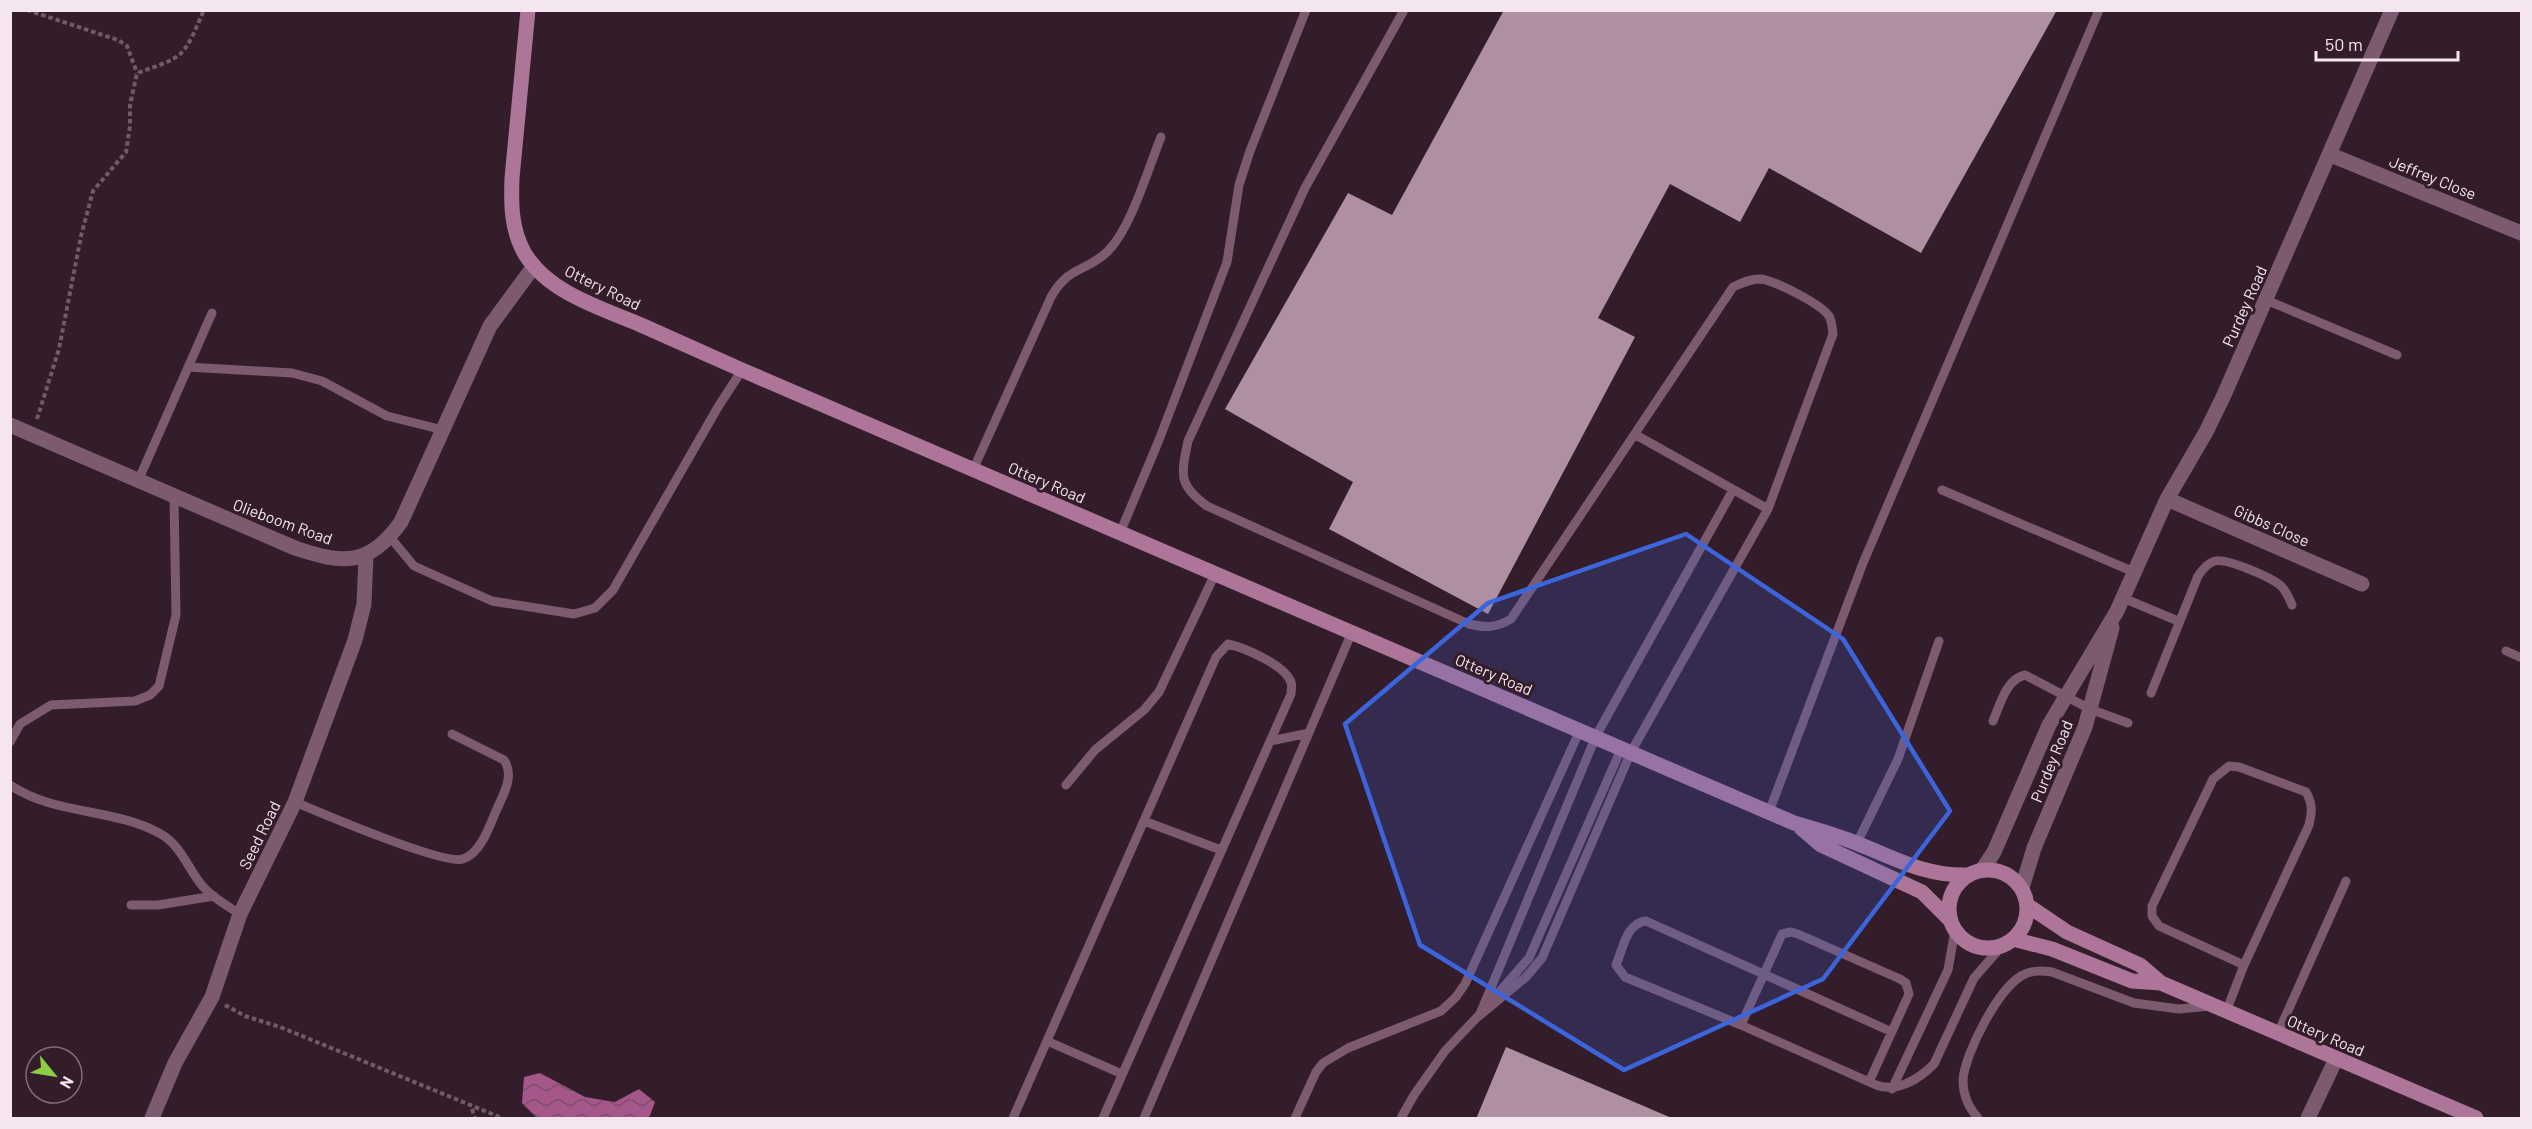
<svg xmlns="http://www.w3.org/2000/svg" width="2532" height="1129" viewBox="0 0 2532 1129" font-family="Barlow,sans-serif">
<defs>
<pattern id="water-waves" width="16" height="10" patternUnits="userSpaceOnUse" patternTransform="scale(1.5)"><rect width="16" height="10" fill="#a55789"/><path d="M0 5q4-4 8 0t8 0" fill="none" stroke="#7c4f6b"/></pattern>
</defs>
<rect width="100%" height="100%" fill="#341d2b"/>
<!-- water -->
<path fill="url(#water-waves)" d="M540,1073L585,1097L615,1102L639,1089L655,1102L649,1118H537L522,1103L524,1077Z"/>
<!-- building -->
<path fill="#ae90a2" d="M1504,10H2057L1921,253L1769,168L1740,222L1670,184L1598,318L1635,337L1488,614L1329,529L1353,482L1225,409L1348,193L1392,215Z
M1506,1047L1674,1119H1476Z"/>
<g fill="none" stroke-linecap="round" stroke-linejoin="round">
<!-- path -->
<path stroke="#705b68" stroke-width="4" stroke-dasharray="4.5 3" stroke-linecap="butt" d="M27,10L118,40L127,46L137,73
M37,419L59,349L81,236L93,191L126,152L130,126V105L137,73C186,56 183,58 204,10
M225,1005L245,1016L280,1027L502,1118
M472,1109L475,1118"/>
<!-- lane -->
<path stroke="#7c5a6f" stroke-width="9" d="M1404,10L1305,188L1188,441C1181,475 1178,485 1207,506L1469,624C1486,628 1496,628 1511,619L1733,287C1742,283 1750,279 1760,279C1774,280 1821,304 1829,316C1832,321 1832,327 1833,334L1768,509L1631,752L1542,958L1526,977L1479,1016
M2266,300L2397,355
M188,367L292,373L322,381L387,416L443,430
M1636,435L1768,509
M973,470L1051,297C1069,265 1087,272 1108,251C1131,228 1148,169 1161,137
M138,481L212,313
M1942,490L2134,572
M1120,533L1159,440L1227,262L1239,185L1250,151L1306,10
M390,537L414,566L492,601L574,614L595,608L613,590L718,407L742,370
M2123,598L2178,621
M2506,651L2522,658
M2151,693L2198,576C2202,570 2207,563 2215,561C2227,558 2270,577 2280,585C2286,590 2289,598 2292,605
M1993,721C2000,705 2006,679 2025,675L2090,709L2128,723
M1270,741L1309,733
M10,742L20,724L51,705L135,701L150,695L159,686L176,615L174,496
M10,785C54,815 113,808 159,833C179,843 187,866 200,883C210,896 226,905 240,914
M1066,785L1095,750L1144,710L1159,692L1215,574
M295,802C321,813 443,865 463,859C481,853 489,827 496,811C503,795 515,776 504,760L452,734
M1769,812L1863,563L2099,10
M1144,821L1221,850
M1857,843L1898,759L1939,641
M131,905H158L214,896
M1494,998L1529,958L1622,747
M2226,1012L2244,965L2309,825C2312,812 2313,804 2306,792L2239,767L2229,766L2213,779L2152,906V916L2159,926L2244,965
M1480,1014L1596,736L1733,490
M1741,1025L1782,934L1791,932L1798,934L1900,979L1906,983L1909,994L1869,1082
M1892,1032L1646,921C1626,923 1623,949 1616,965L1625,977L1741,1025L1876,1085C1897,1093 1919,1079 1934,1064L1974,978L2002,946
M2278,1033L2346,881
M1047,1041L1122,1074
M1892,1089L1948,970L1955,930
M1013,1118L1216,657L1228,644C1245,648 1282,664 1290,680C1293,684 1291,689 1291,694L1103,1118
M1144,1118L1352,632
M1295,1118L1316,1072L1323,1063L1348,1048L1441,1011L1456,997L1465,984L1580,730
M1401,1118L1414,1095L1445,1051L1483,1011
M1978,1118C1968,1107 1963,1096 1963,1080C1964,1055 2000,984 2025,974C2034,970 2043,971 2052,972L2134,1003L2179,1009L2210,1006"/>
<!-- street -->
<path stroke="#7c5a6f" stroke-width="15" d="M2331,155L2521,233
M10,425L295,548C343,564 369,567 401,522L490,326L534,266
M2167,499L2362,584
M1982,870L1994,852L2049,725L2117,611L2167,499L2206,432L2224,395L2392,10
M2022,888L2034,848L2085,727L2112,628
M152,1118L175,1063L212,997L240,914L295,802L355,640L364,604L366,556
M2308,1118L2336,1059"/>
<!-- secondary -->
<path stroke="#ad7698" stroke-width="15" d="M528,10L512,178C511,204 511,230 525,254C549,293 601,308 641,325C674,340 708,355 742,370L1794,823C1815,829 1836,835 1856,843C1895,858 1924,876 1967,875
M1801,828L1821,845L1922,892L1950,920
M1949 909a39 39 0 1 1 78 0a39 39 0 1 1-78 0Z
M2027,905L2067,932L2140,965L2161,983L2476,1118
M2013,939L2052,949L2132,981L2161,983"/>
</g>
<!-- marked area -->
<path fill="#3d65db" fill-opacity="0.2" stroke="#3d65db" stroke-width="4.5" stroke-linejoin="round" d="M1686,534L1843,639L1950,811L1823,979L1624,1070L1420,945L1345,724L1488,603Z"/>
<g text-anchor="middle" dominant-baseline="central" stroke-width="6" stroke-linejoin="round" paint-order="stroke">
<!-- street labels -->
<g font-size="16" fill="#f5e5ee" stroke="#341d2b">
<text transform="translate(2433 177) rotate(22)">Jeffrey Close</text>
<text transform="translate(603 287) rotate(26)">Ottery Road</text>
<text transform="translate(2244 306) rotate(-66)">Purdey Road</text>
<text transform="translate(1047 482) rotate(23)">Ottery Road</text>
<text transform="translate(283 521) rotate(20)">Olieboom Road</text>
<text transform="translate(2272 525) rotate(24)">Gibbs Close</text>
<text transform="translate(1494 674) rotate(23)">Ottery Road</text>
<text transform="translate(2051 761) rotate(-68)">Purdey Road</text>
<text transform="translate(259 835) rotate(-64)">Seed Road</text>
<text transform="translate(2326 1035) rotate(23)">Ottery Road</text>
</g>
</g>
<!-- border -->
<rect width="2532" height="1129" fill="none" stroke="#f5e5ee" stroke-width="24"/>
<!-- north arrow -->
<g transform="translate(54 1075) rotate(120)"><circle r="28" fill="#341d2b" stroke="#816d79" stroke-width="1.5"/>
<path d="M0-4.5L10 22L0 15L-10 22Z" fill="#8bce46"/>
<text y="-9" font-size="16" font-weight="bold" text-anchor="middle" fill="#f5e5ee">N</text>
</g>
<!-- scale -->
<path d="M2316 51v9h142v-9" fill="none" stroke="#f5e5ee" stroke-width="3"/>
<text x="2325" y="51" font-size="18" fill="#f5e5ee" stroke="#341d2b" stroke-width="4.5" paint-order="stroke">50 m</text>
</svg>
